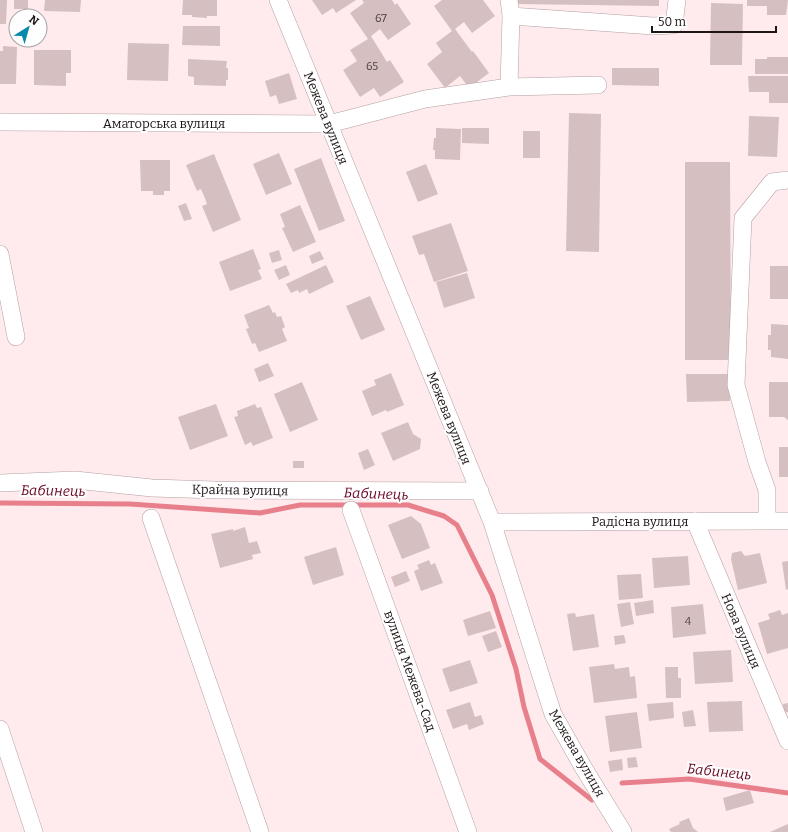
<svg xmlns="http://www.w3.org/2000/svg" width="788" height="832" viewBox="0 0 788 832" font-family="Bitter,serif">
<rect width="100%" height="100%" fill="#ffebed"/>
<g fill="none" stroke-linecap="round" stroke-linejoin="round">
<!-- stream -->
<path stroke="#e8808c" stroke-width="5" d="M0,503L130,504L260,513L300,505H408L444,516L457,525L492,595L516,669L524,707L540,759L592,800
M622,783L689,779L788,793"/>
</g>
<!-- building -->
<path fill="#d6bfc0" d="M0,0H7L6,24H0Z
M14,0H28V9H14Z
M45,0H81L80,12L44,11Z
M183,0H217V16H207V18L192,17V15H182Z
M312,0H356L336,13L333,8L322,15Z
M362,0H392L395,5L397,3L411,24L388,40L380,29L371,36L387,62L390,60L404,82L380,97L374,88L360,97L343,70L357,61L350,50L368,39L350,13L364,3Z
M442,0H483L495,16L472,33L464,22L455,29L472,52L473,51L489,73L469,88L460,76L445,88L427,64L442,52L436,43L452,31L434,6Z
M516,0H659V6L516,4Z
M747,0H788L786,15H767V6H747Z
M711,3L743,4L742,65H710Z
M183,26H220V46L182,45Z
M128,43L169,44L168,81L127,80Z
M3,46L17,47L16,84H0V51H3Z
M34,50H71V73H66V86L34,85Z
M767,57H788V74H755V59H767Z
M188,59L227,61L226,68H228V80H226V86L194,85V77L188,76Z
M612,68H659V86L612,85Z
M289,73L297,99L279,104L276,95L270,97L265,81Z
M748,76H788V103H769V92H749Z
M569,113L601,114L599,252L566,251Z
M749,116L779,117L777,157L748,156Z
M436,128L461,129L460,160L435,159V150H433L434,138H436Z
M462,128H489V144L462,143Z
M523,131H540V158H523Z
M279,153L292,184L266,195L253,164Z
M214,154L241,220L213,232L202,206L207,204L204,196L201,189L197,191L186,165Z
M321,158L345,221L319,231L294,169Z
M140,160H170V191H164V195H153V191H141Z
M685,162H730L731,360H685Z
M426,164L438,194L418,202L406,172Z
M186,203L192,219L184,221L178,206Z
M300,205L316,242L293,252L282,228L285,227L280,214Z
M451,223L468,271L434,282L424,254L419,255L412,236Z
M253,249L261,269L258,270L262,279L230,291L219,262Z
M279,250L282,260L272,263L269,253Z
M320,251L324,259L312,264L309,256Z
M286,265L290,275L279,280L274,270Z
M326,265L334,282L309,294L307,289L299,293L298,290L291,293L286,284Z
M770,266H788V299H770Z
M467,273L475,298L444,308L436,282Z
M370,296L385,330L361,340L346,306Z
M269,305L273,313L275,312L277,317L281,316L285,327L282,329L287,341L259,352L255,343L252,344L246,329L249,328L244,315Z
M771,324L788,325V359L771,357V350H768V335H771Z
M268,363L274,376L259,382L254,369Z
M391,373L404,405L387,412L386,410L372,416L362,391L376,385L374,380Z
M686,374H730V401L687,402Z
M302,382L318,420L290,432L274,394Z
M769,382H788V420L784,417H769Z
M216,404L228,436L190,450L178,417Z
M255,404L257,408L261,407L273,438L253,446L251,442L245,445L234,417L238,416L237,411Z
M408,422L413,434L421,439L420,449L393,461L381,433Z
M779,447H788V477H779Z
M368,449L375,465L364,470L358,453Z
M293,461H304V468H293Z
M411,516L421,524L430,548L402,559L388,525Z
M245,527L249,543L257,541L261,553L252,555L253,559L220,568L211,534L233,529V531Z
M336,547L344,575L313,585L304,557Z
M741,551L745,556L760,553L767,583L738,590L731,559L732,553Z
M688,556L690,585L654,588L652,558Z
M429,560L431,565L435,563L443,583L421,591L414,571L419,569L417,565Z
M788,561V589L786,590L782,562Z
M406,571L410,581L395,587L391,577Z
M641,574L643,598L619,600L617,575Z
M653,600L654,613L636,616L634,603Z
M630,602L634,624L621,627L617,604Z
M703,604L706,634L673,638L671,607Z
M780,610L782,615L788,613V648L767,654L758,623L770,619L768,614Z
M490,611L496,628L468,636L463,620Z
M575,613L576,617L594,614L599,647L573,651L567,614Z
M496,631L502,647L488,652L482,636Z
M624,635L626,643L615,645L614,636Z
M731,650L733,682L695,684L693,652Z
M470,660L478,683L450,692L442,669Z
M614,664L615,669L629,667L630,677L635,676L637,698L594,703L589,667Z
M665,667H678V678H681V698H666Z
M742,701L743,731L709,732L707,702Z
M470,702L475,717L481,715L484,724L469,730L467,724L453,729L446,710Z
M673,702L674,718L649,721L647,704Z
M788,703V712L784,713L783,704Z
M693,710L696,726L684,727L682,712Z
M637,712L642,748L610,752L605,716Z
M636,757L638,767L628,768L627,758Z
M622,759L623,770L610,772L608,761Z
M750,790L754,803L726,811L723,798Z
M689,818L693,828L698,832H671L669,829L680,824L679,822Z
M788,824V832H770Z"/>
<g fill="none" stroke-linecap="round" stroke-linejoin="round">
<!-- minor casing -->
<g stroke="#b59fa0" stroke-width="18">
<path id="minor" d="M278,0L492,522L553,714L583,767L623,832
M511,16L653,26L674,25L677,0
M509,87L511,16L509,0
M0,122L329,124L425,99L509,87L598,85
M0,254L16,337
M0,483L75,480L152,488L215,490L480,491
M351,510L468,832
M151,518L260,832
M695,521L788,741
M767,521V490L757,462L736,385L743,218L772,182L788,180
M492,522L788,521
M0,729L34,832"/>
</g>
<!-- minor -->
<use href="#minor" stroke="#fff" stroke-width="17"/>
</g>
<g text-anchor="middle" dominant-baseline="central" stroke-width="4" stroke-linejoin="round" paint-order="stroke">
<!-- number labels -->
<g font-size="11" fill="#4a3f40">
<text x="381" y="18">67</text>
<text x="372" y="66">65</text>
<text x="688" y="621">4</text>
</g>
<!-- street labels -->
<g font-size="13" fill="#1c1415" stroke="#fefefe">
<text transform="translate(326 118) rotate(68)">Межева вулиця</text>
<text x="164" y="123">Аматорська вулиця</text>
<text transform="translate(449 418) rotate(68)">Межева вулиця</text>
<text transform="translate(240 490) rotate(1)">Крайна вулиця</text>
<text x="640" y="521">Радісна вулиця</text>
<text transform="translate(741 631) rotate(67)">Нова вулиця</text>
<text transform="translate(410 671) rotate(70)">вулиця Межева-Сад</text>
<text transform="translate(577 753) rotate(60)">Межева вулиця</text>
</g>
<!-- water labels -->
<g font-size="14" font-style="italic" fill="#660421" stroke="#fefefe">
<text transform="translate(53 491) rotate(1)">Бабинець</text>
<text transform="translate(376 494) rotate(2)">Бабинець</text>
<text transform="translate(719 772) rotate(6)">Бабинець</text>
</g>
</g>
<!-- north arrow -->
<g transform="translate(28 28) rotate(37)"><circle r="19" fill="#fefefe" stroke="#a4a0a1"/>
<path d="M0-3L7 15L0 10L-7 15Z" fill="#0889ab"/>
<text y="-6" font-size="11" font-weight="bold" text-anchor="middle" fill="#1c1415">N</text>
</g>
<!-- scale -->
<path d="M652 26v6h124v-6" fill="none" stroke="#1c1415" stroke-width="2"/>
<text x="658" y="26" font-size="12" fill="#1c1415" stroke="#fefefe" stroke-width="3" paint-order="stroke">50 m</text>
</svg>
